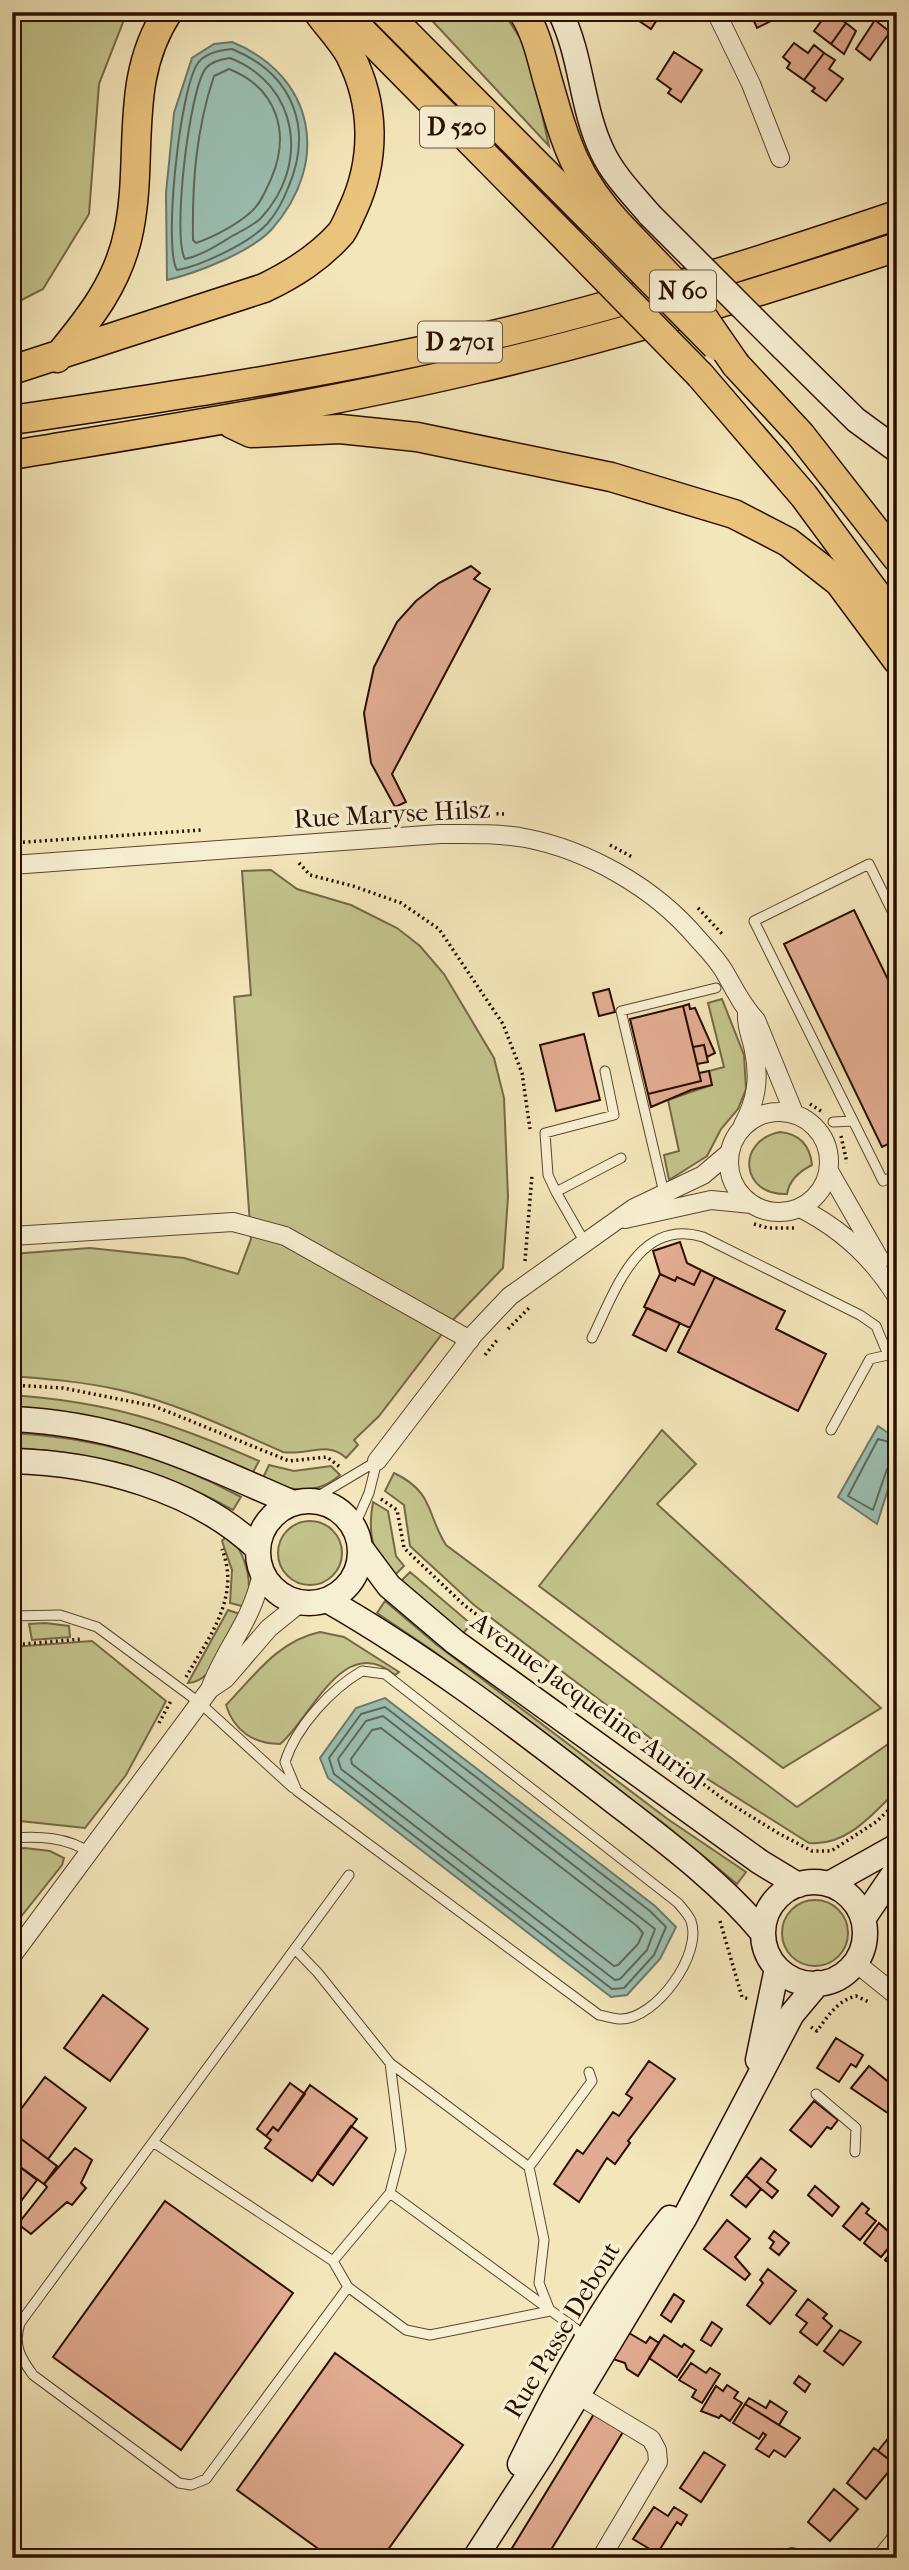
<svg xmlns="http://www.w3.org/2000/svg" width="909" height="2570" viewBox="0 0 909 2570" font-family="'IM FELL French Canon',serif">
<rect width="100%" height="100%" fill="#f3e6ba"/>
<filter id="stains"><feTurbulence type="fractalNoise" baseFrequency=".00286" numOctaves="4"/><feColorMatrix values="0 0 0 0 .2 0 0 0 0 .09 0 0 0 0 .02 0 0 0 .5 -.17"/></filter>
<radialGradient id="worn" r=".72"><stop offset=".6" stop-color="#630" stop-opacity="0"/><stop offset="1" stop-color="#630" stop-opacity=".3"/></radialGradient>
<!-- green -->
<path fill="#c3c38b" stroke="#766846" stroke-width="2" d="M23,12H127L99,84L89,214L43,289L12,305V19Z
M424,12H503L528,50L549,146Z
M271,870L297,889L351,905L397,928L420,946L444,974L494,1058L504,1098L508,1197L503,1268L452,1321L379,1416L354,1440L358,1445L346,1458C328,1440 306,1456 283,1452C230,1429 177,1403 120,1390C85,1382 49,1379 12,1376V1254L90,1248L184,1258L238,1274L251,1239L234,997L251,995L242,871Z
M722,999L744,1055L746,1089L738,1109L721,1129L707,1156L669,1180L664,1155L679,1151L668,1100L711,1085L709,1071L724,1067L708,1003Z
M780,1132C800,1134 810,1145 812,1165C800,1171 789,1181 787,1194C741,1196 735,1141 780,1132Z
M12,1395C110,1402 170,1422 259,1461L250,1478L12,1413Z
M662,1430L696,1464L657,1504L881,1708L783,1768L539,1586Z
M12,1433C95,1437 168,1458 241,1497L233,1510C160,1469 96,1453 12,1448Z
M269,1465L294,1471L331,1466L340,1475C316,1497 289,1489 261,1482Z
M394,1473C434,1492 426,1513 446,1545L797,1807L897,1738V1790C873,1814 846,1847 809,1843L690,1768L474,1605L410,1546L404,1505L385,1491Z
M373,1502L388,1511L396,1556L404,1566L391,1579C373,1553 367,1534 373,1502Z
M278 1553a32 32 0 1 1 64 0a32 32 0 1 1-64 0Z
M229,1533C245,1555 254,1580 246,1607L230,1603L232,1570L222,1541Z
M410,1572L471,1624L459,1638L398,1584Z
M385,1601L437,1645L669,1820L746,1872L737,1884L667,1826L432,1650L377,1613Z
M228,1610L243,1615C232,1636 214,1682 188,1683Z
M45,1623L69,1626L70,1637L32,1640L29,1624Z
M320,1632L344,1637L399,1672L395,1675C343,1631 311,1719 280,1744C254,1744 234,1731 226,1705C255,1675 278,1641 320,1632Z
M92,1641L166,1701L126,1775L85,1828L20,1821L12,1808V1647Z
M25,1848L50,1851L64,1858L62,1865L12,1928V1849Z
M782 1933a33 33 0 1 1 66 0a33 33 0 1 1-66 0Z"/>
<!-- water -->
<path fill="#9bbfb2" stroke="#6e786b" stroke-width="2" d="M232,42C315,76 331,162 272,229C251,252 197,273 167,280L166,193L174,113L192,58L214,44Z
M878,1426L897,1439V1461L877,1524L838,1497Z
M385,1698L655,1906L676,1927L660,1959L627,1995L611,1997L328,1778L320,1758L356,1708Z"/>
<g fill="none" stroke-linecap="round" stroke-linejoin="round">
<!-- shore -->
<path stroke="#626659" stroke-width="2" d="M232,49C293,74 314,128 288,188C283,201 276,214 267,224C249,243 201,266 177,270C163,247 180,87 198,63C205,53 221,50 232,49Z
M230,58C299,85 310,165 261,218C253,226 239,232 229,238C216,246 200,256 185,259C172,238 189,89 206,68C212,61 222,59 230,58Z
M229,69C277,88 291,133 271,179C266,190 261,203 252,211C238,224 214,237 196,243L193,240C192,183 196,130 214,76Z
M897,1444L878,1439L848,1496L873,1510L887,1469L897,1464
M385,1707L650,1911L666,1927L654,1955L624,1988L612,1989L334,1774L329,1758L361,1714Z
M383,1716L655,1929L647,1950L620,1979L615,1980L341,1769L338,1759L366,1721Z
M381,1728L637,1926L643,1933L638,1944L618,1965L614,1966L352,1764L351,1759L372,1730Z"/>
</g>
<!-- building -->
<path fill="#e2ac92" stroke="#2a0e00" stroke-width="2" d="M626,12H662L651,29Z
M750,12H784L785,14L757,28Z
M828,12L846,23L831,44L814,31Z
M875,20L890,32L870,60L856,49Z
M846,23L856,31L844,54L831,44Z
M794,43L808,53L814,45L824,53L804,80L787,68L790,63L783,57Z
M674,52L702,70L681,102L668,93L671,89L657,79Z
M824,53L835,60L829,69L843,79L826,101L812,91L815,88L804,80Z
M471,566L480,573L474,579L490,589L392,774L406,802L395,807L371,763L364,713L374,667L397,622L416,601L439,583Z
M854,910L897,998V1140L882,1147L784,944Z
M609,989L615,1012L599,1016L593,993Z
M689,1004L690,1009L695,1008L715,1053L707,1057L704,1045L693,1047L683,1006Z
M683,1006L701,1081L648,1094L630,1019Z
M584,1034L600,1100L556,1111L540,1045Z
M704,1045L708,1062L697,1064L693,1047Z
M709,1071L712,1085L691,1090L651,1107L648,1094L701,1081L699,1073Z
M680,1242L687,1263L701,1270L694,1285L677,1277L675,1281L660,1274L653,1251Z
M701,1270L715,1277L690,1328L644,1307L660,1274L675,1281L677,1277L694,1285Z
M715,1277L785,1311L776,1329L826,1354L798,1411L678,1352Z
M647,1308L680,1323L666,1351L633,1335Z
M103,1995L148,2029L110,2081L64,2048Z
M836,2038L863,2055L856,2067L851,2064L839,2082L817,2068Z
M649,2061L675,2079L628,2141L630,2143L615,2164L607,2158L579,2202L554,2184L577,2150L583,2154L613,2112L619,2116L632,2098L626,2094Z
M869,2066L897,2089L895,2118L851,2088Z
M45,2077L86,2108L48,2159L12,2132V2121Z
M290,2083L305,2094L278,2131L273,2127L266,2136L257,2129Z
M310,2085L357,2119L312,2181L265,2148L271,2140L266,2136L273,2127L278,2131Z
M814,2101L838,2120L831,2129L827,2127L811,2147L790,2130Z
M351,2126L367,2138L333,2185L317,2173Z
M12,2132L57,2166L44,2184L12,2161Z
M75,2148L92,2160L81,2183L86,2188L72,2205L67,2202L31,2234L18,2224L47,2187L44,2184Z
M761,2158L776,2170L767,2182L778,2191L772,2198L746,2176Z
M12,2161L37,2180L12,2213Z
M746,2176L761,2189L746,2207L731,2195Z
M815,2186L839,2207L832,2216L808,2195Z
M165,2201L293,2293L181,2450L53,2357Z
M862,2203L869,2209L866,2213L876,2221L860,2240L843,2226Z
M727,2220L750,2239L735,2257L750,2274L745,2280L704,2249Z
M879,2223L889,2232L893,2228L897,2232V2238L881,2257L864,2243Z
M774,2231L789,2243L779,2255L770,2248L774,2242L769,2238Z
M897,2245V2269L885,2260Z
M768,2269L796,2291L770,2324L747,2305L763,2283L760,2280Z
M674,2294L684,2301L671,2322L661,2315Z
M808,2299L827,2314L823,2318L832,2326L817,2345L800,2332L807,2323L796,2315Z
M712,2322L722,2329L711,2346L701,2340Z
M840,2330L861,2342L843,2365L824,2351Z
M629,2333L646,2343L650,2337L659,2343L638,2376L627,2369L625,2363L613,2359Z
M664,2335L682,2347L684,2344L694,2351L677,2377L649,2358Z
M335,2353L463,2445L382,2558H331L237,2490Z
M691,2363L706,2373L710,2368L720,2374L702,2403L692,2397L696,2390L679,2380Z
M799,2376L810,2384L805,2392L794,2383Z
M727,2385L738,2392L734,2398L742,2403L730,2421L721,2415L719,2418L701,2411L716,2386L723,2391Z
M749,2398L766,2408L770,2401L787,2412L779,2425L745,2404Z
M745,2404L800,2438L785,2457L774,2450L769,2457L756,2449L766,2435L763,2433L759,2439L733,2423Z
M594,2414L623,2432L546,2558H506Z
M897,2427V2466L878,2451Z
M874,2448L895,2464L866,2499L847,2483Z
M704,2452L725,2465L701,2502L680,2488Z
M834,2489L858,2509L830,2541L808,2522Z
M654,2507L668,2516L674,2507L687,2515L681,2525L677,2522L657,2554L660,2558H641L648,2548L633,2539Z"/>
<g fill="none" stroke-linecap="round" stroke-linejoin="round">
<!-- service casing -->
<g stroke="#5c442e" stroke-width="11">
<path id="service" d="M897,921L869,864L754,921L883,1181L897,1175
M833,1122L853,1121
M556,1192L548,1175L545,1133L614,1115L605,1071
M664,1193L621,1011L716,988
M584,1241L556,1192L621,1158
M592,1338C615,1292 638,1217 703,1237L860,1315L876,1326L888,1355L897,1352
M831,1430L870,1359L888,1355
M310,1501L377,1461
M354,1527L369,1493L377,1461
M12,1616L60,1615L97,1627L200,1703L293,1788
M362,1671L385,1674L678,1903C682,1908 689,1915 691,1921C703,1954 656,2019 621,2019C614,2019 606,2016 599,2015L297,1791L285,1762C296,1727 331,1689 362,1671Z
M12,1838C39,1836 68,1837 90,1853
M295,1949L318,1973L390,2063L529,2167L544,2240L539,2283L550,2311
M816,2094L856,2128L855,2152
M153,2142L333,2261L348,2287L406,2330L430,2335L550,2311
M529,2167L592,2081L589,2072
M390,2193L576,2329L585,2340
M333,2261L390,2193L401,2150L390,2063
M348,2287L206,2479L191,2485L179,2483L33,2375C20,2357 13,2345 20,2323L349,1875"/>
</g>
<!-- minor casing -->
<g stroke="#5c442e" stroke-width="20">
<path id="minor" d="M716,12L751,84L780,158
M12,865L440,834C468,834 497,833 525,838C588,850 655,888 697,938C706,948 717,959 724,971C734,988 742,1006 756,1020L794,1113
M729 1162a50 50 0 1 1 100 0a50 50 0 1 1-100 0Z
M743,1125C756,1101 760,1079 754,1051C752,1038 746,1028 747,1014
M829,1171L880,1260
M800,1208C840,1228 873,1258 897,1297
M625,1219L711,1200L752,1204
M12,1236L233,1222L285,1236L470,1340
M377,1461L474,1334L510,1296L634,1208L703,1175L729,1153
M210,1689L225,1679L269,1628L300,1603
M12,1956L210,1689C226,1646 252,1622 262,1573
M856,1963L897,1996
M578,2395L651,2439L657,2450L658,2462L601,2558
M792,2557L793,2558
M881,2558L897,2538"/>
</g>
<!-- secondary casing -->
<g stroke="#2a0e00" stroke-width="27">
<path id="secondary" d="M560,12C582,56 581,107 602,151C613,175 633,195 650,215
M783,348L856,420L897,450
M12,1419C124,1424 193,1460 293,1503
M12,1461C98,1463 195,1489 258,1549
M258 1552a51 51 0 1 1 102 0a51 51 0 1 1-102 0Z
M360,1547L389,1586L455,1642L760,1862L798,1885
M327,1600C425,1656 514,1724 603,1793C658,1836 718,1879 763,1933
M763 1933a51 51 0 1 1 102 0a51 51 0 1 1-102 0Z
M829,1884L897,1846
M863,1919L897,1869
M758,2060L777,1968
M520,2464C559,2382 612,2289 670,2218
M475,2558L541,2456L685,2217L792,2014L818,1983"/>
</g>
<!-- primary casing -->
<g stroke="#2a0e00" stroke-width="31">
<path id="primary" d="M343,12L570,242
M385,12L604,232
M736,365L800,434L897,558
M700,375L804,496L897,622"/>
</g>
<!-- trunk casing -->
<g stroke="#2a0e00" stroke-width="31">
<path id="trunk" d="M523,12C536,32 541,56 547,78C565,141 574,177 620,226
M57,358C90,318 119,282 129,230C144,155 123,80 168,12
M12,370L264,288C293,274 319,258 341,233C346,226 349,217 353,209C376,159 375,104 350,55C342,40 328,26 318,12
M12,420C154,399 295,378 435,348C590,315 746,266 897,215
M232,424L251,433L340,429L417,437L611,477L734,514L788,542L839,582L897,660
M12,455C167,429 322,405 475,369C618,336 758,293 897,247"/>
</g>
<!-- path -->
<path stroke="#2a0e00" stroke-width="3.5" stroke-dasharray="2 3.5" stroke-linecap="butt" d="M447,813L506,814
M12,843L202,830
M610,845L634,858
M299,863L310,875L353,886L401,903L439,929L503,1024L522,1073L530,1129
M698,908L724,936
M810,1104L824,1113
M841,1136L847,1163
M754,1224L768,1228H795
M525,1261L532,1175
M891,1314L897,1324
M508,1329L530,1307
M485,1355L498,1339
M12,1385L63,1388L154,1406L289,1461L327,1457L340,1467
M381,1499L397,1510L404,1548L464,1605L726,1801L778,1833L812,1851H831L876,1822L897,1802
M12,1645L82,1639
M186,1677C209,1637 241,1597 222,1549
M159,1723L172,1699
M720,1921L742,1997L749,1999
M811,2027L817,2031C828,2016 837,2001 856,1996L869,2002"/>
<!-- service -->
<use href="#service" stroke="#f7efd2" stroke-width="9"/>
<!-- minor -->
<use href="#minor" stroke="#f7efd2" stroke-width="18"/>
<!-- secondary -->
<use href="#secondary" stroke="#f7efd2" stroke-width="24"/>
<!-- primary -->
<use href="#primary" stroke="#eac37d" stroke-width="28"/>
<!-- trunk -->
<use href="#trunk" stroke="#eac37d" stroke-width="28"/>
<!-- secondary-bridge casing -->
<g stroke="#2a0e00" stroke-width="27" stroke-linecap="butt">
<path id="secondary-bridge" d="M650,215L783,348"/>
</g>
<!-- primary-bridge casing -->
<g stroke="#2a0e00" stroke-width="31" stroke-linecap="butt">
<path id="primary-bridge" d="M604,232L716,346
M570,242L700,375"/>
</g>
<!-- trunk-bridge casing -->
<g stroke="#2a0e00" stroke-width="31" stroke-linecap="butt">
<path id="trunk-bridge" d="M620,226L691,300L736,365"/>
</g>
<!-- secondary-bridge -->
<use href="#secondary-bridge" stroke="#f7efd2" stroke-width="24"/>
<!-- primary-bridge -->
<use href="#primary-bridge" stroke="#eac37d" stroke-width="28"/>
<!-- trunk-bridge -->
<use href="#trunk-bridge" stroke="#eac37d" stroke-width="28"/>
</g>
<g text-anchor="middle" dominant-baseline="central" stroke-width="7" stroke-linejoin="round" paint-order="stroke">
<!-- shield labels -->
<g fill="#f7efd2" stroke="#68523f" stroke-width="2">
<rect x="420" y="106.5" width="74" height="41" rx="5"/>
<rect x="650" y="270.5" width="66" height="41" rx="5"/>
<rect x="418" y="321.5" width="84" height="41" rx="5"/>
</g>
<g font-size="24" font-weight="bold" fill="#2a0e00">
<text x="457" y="127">D 520</text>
<text x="683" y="291">N 60</text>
<text x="460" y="342">D 2701</text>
</g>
<!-- street labels -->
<g font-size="26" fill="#2a0e00" stroke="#f7efd2">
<text transform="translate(392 814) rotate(-3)">Rue Maryse Hilsz</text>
<text transform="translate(588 1701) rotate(36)">Avenue Jacqueline Auriol</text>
<text transform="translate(562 2330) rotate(-59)">Rue Passe Debout</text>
</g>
</g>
<!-- margin -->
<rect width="909" height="2570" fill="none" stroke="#f3e6ba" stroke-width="42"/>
<rect x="14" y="14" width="881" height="2542" fill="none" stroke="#2a0e00" stroke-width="3.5"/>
<rect x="21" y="21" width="867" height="2528" fill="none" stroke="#2a0e00" stroke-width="2"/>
<rect width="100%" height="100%" filter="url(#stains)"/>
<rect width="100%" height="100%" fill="url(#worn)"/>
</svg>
